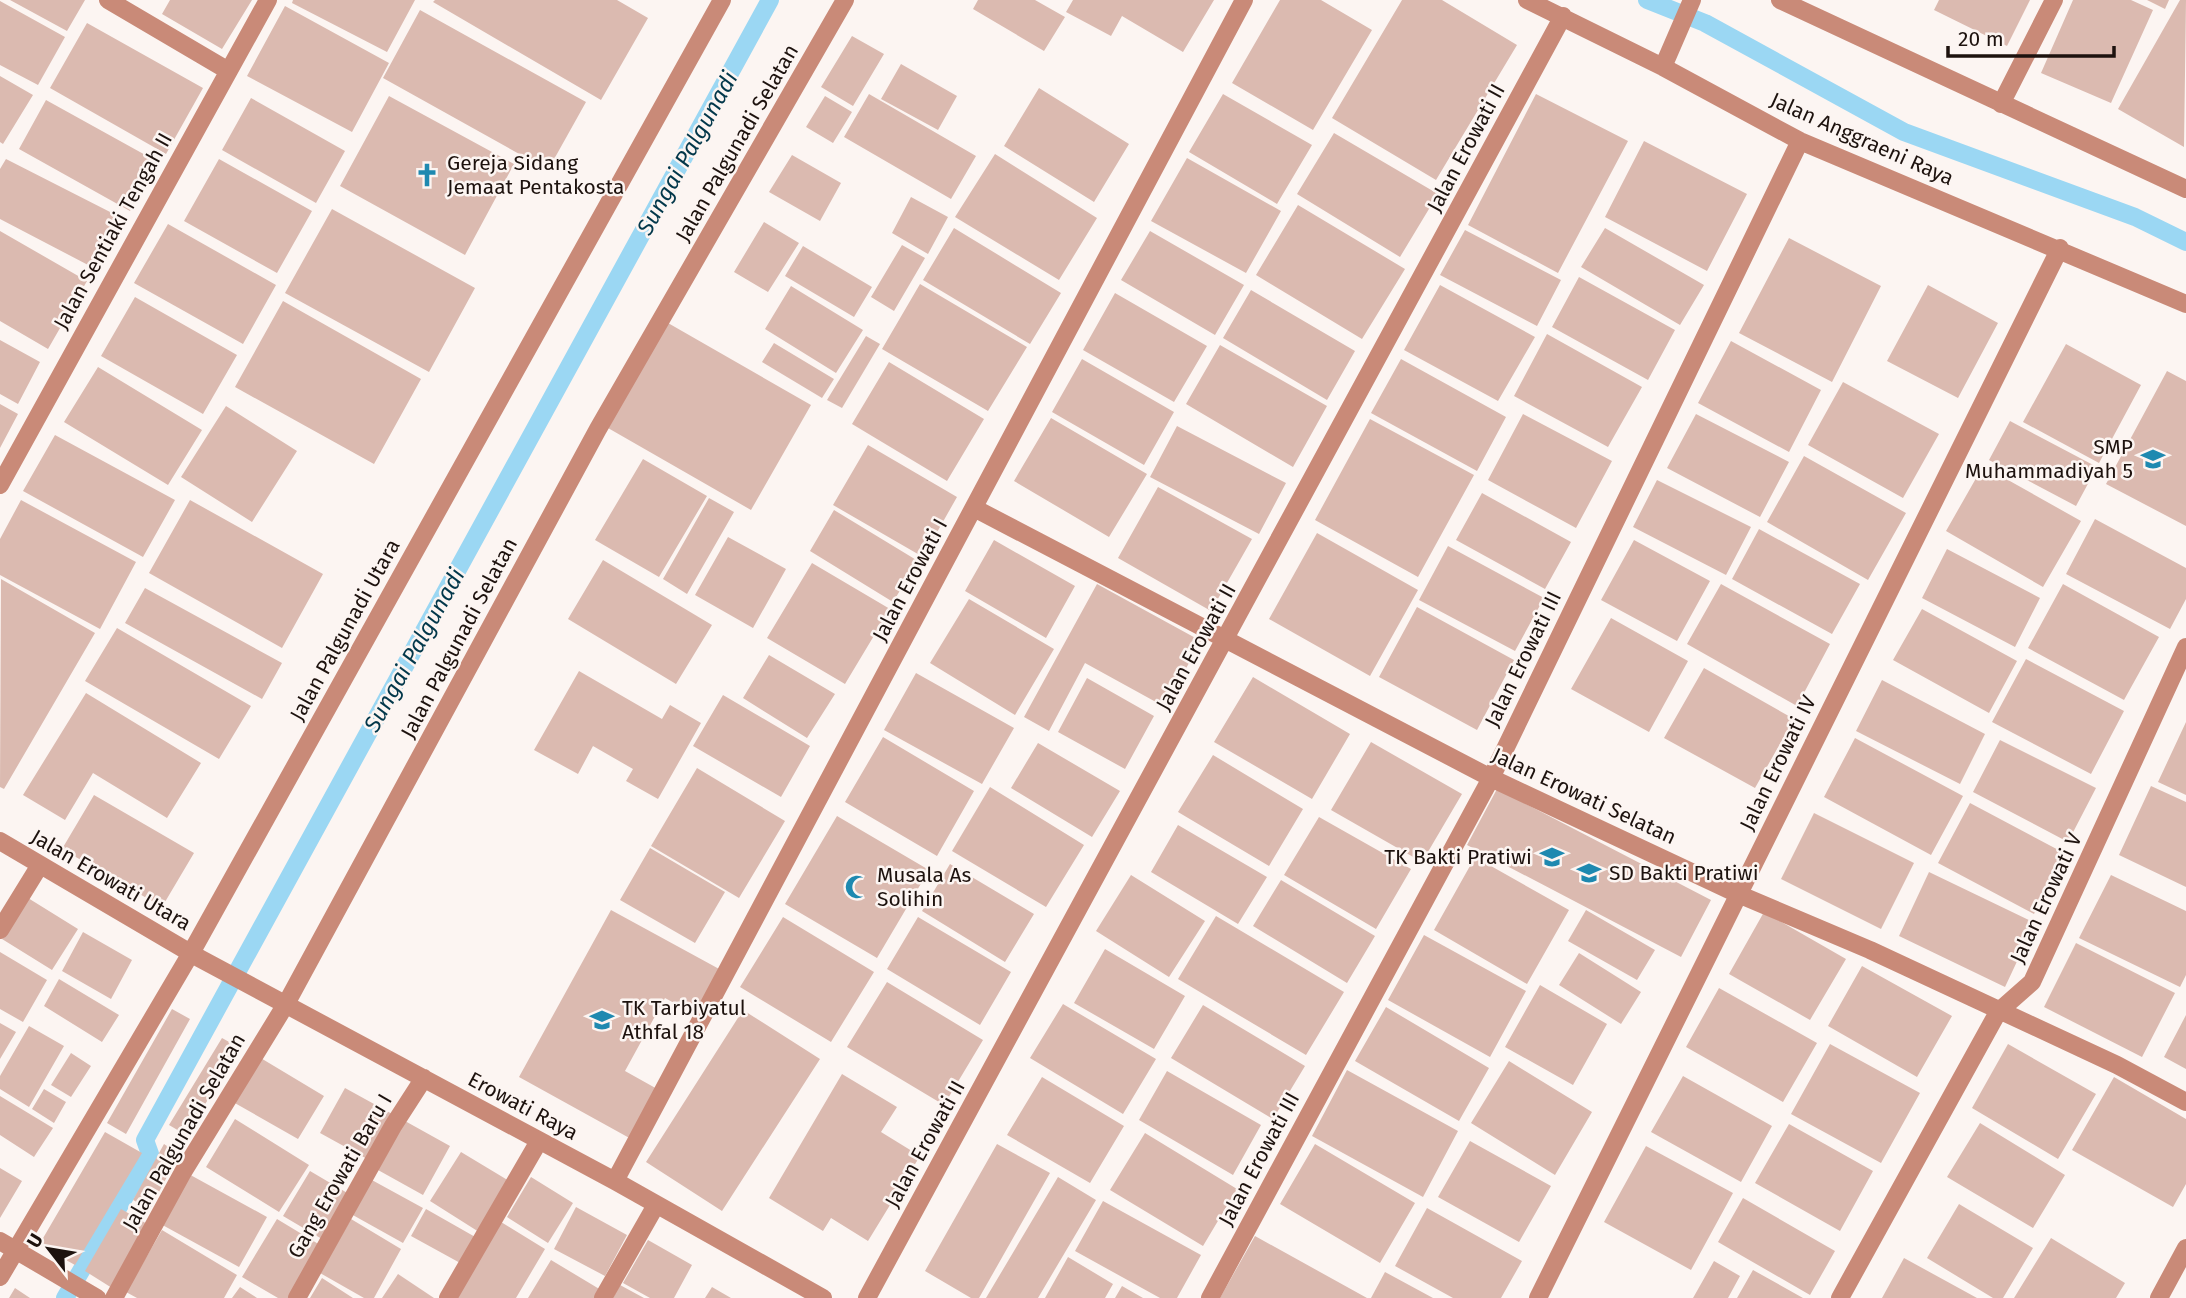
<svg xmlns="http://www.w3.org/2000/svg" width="2186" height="1298" viewBox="0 0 2186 1298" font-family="'Fira Sans',sans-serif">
<rect width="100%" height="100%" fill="#fcf5f2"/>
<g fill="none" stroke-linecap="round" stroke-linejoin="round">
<!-- stream -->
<path stroke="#9bd7f3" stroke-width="18" d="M1647,0L1705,23L1904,132L2135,217L2186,242
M65,1298L150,1154L145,1140L770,0"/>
</g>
<!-- building -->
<path fill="#dbbab0" d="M10,0H85L67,31Z
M170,0H252L222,49L162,14Z
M293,0H415L387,52L292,3Z
M435,0H617L648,18L601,100L433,2Z
M978,0H1035L1065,17L1044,51L973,9Z
M1073,0H1214L1183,52L1122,16L1111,36L1066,12Z
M1280,0H1321L1372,30L1313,130L1232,83Z
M1402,0H1442L1517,45L1436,180L1332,118Z
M1939,0H2030L2007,46L1934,10Z
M2073,0H2131L2153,10L2111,103L2041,73Z
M2147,0H2169L2165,9Z
M2180,0H2186L2184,147L2118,109Z
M0,1L65,37L38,85L0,65Z
M285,6L389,63L352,132L247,76Z
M420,10L586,102L548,170L383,78Z
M87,23L203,88L166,154L50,88Z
M852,36L884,54L853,106L821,87Z
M901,64L957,96L938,130L881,99Z
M0,76L33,95L3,144L0,142Z
M1039,88L1129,144L1094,202L1004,146Z
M869,94L976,156L951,199L844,137Z
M1223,94L1312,145L1277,204L1189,152Z
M1536,94L1628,141L1558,273L1468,225Z
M389,96L514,164L465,255L340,186Z
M825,96L852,112L833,143L806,127Z
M251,98L345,151L316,203L222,150Z
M46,100L158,162L130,211L19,149Z
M1334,133L1438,194L1400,257L1297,194Z
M1644,141L1747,194L1707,271L1605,217Z
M995,154L1097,218L1059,280L955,217Z
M792,155L841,183L820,221L769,192Z
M1187,158L1281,211L1246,273L1151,221Z
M6,159L116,215L90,266L0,219V169Z
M219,159L312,211L277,273L184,221Z
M911,197L948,217L928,254L892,233Z
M1298,205L1405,269L1362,339L1256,275Z
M332,209L475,288L429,372L285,293Z
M764,222L799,243L768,292L734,272Z
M168,224L276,285L243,344L134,283Z
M954,228L1061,293L1030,344L923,280Z
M1605,228L1704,285L1680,325L1581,267Z
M1465,230L1561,280L1537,326L1440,275Z
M0,231L87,281L48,349L0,321Z
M1150,231L1244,285L1215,335L1121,280Z
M1789,238L1881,286L1832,382L1739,333Z
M902,245L925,258L894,311L871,297Z
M803,246L872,287L854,317L785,276Z
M1579,277L1675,330L1648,380L1552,327Z
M920,284L1027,347L988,411L882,349Z
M1440,285L1535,337L1498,401L1404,350Z
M1928,285L1998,323L1958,398L1887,361Z
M791,286L863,330L836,373L765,329Z
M1251,290L1355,351L1327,400L1223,338Z
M1115,293L1207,346L1174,402L1083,350Z
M135,297L237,355L203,414L101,356Z
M283,301L421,379L374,464L235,387Z
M668,323L811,405L751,510L608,428Z
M1547,334L1642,387L1608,447L1514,396Z
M866,336L880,344L842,408L827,400Z
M0,340L40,362L18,404L0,394Z
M1731,341L1821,390L1789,452L1698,403Z
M774,343L834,379L822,398L762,362Z
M2066,344L2141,385L2099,463L2023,422Z
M1220,345L1327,406L1293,467L1186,404Z
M1082,359L1174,412L1144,465L1052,412Z
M1401,359L1506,417L1477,471L1371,413Z
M889,362L984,419L947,481L852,424Z
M98,367L202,430L168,485L64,422Z
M2167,371L2186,381V526L2106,484Z
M1843,382L1939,434L1903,498L1808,445Z
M0,404L18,414L0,448Z
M226,406L297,451L252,522L181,477Z
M1523,414L1612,461L1576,528L1488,480Z
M1696,414L1789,462L1760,517L1667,468Z
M1051,418L1147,474L1109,537L1014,481Z
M1370,419L1474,475L1418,577L1315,520Z
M2010,421L2097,467L2076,506L1989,460Z
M1177,426L1286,483L1259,534L1150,477Z
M55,435L175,500L143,557L23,491Z
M868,445L957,497L923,557L833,505Z
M1804,456L1906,513L1868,580L1767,522Z
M643,459L707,496L659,577L595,540Z
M1983,466L2081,521L2043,587L1946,531Z
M1657,480L1751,527L1726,575L1633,527Z
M1158,487L1252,539L1211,611L1118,558Z
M1482,493L1571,542L1545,589L1456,540Z
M709,498L734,512L687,594L663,579Z
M21,500L136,562L100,629L0,575V539Z
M190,500L323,574L282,648L149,573Z
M834,510L918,561L893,602L810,551Z
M2095,519L2186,568V599L2170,629L2066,574Z
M1759,529L1860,584L1832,634L1732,579Z
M1317,533L1418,590L1370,676L1269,619Z
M728,537L786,569L753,628L695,595Z
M994,540L1075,586L1046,638L965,591Z
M1634,540L1710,581L1677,641L1601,600Z
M1448,546L1544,598L1515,651L1419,600Z
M1947,549L2040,598L2015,647L1922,598Z
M603,560L712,625L676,684L568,619Z
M812,563L890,609L845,684L767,638Z
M1,579L95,633L4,789L0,787Z
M1097,584L1201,641L1165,707L1085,663L1049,731L1024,717Z
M1721,584L1830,644L1797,706L1687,644Z
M2063,584L2159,637L2124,700L2028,648Z
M145,588L282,663L262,699L125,623Z
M969,599L1054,649L1015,715L930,663Z
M1417,607L1514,660L1477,730L1379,677Z
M1922,609L2017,661L1989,713L1893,660Z
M1611,618L1688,661L1649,732L1571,689Z
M117,628L251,706L219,759L85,681Z
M769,655L835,694L807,738L743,698Z
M2026,659L2124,711L2091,774L1992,722Z
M1704,668L1794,719L1755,788L1664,738Z
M579,671L662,719L670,705L701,723L658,799L626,781L633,769L593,746L578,774L534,750Z
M916,673L1014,728L982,784L884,730Z
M1253,677L1350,734L1312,799L1214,742Z
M1087,678L1154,716L1125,769L1058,732Z
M1882,680L1985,734L1960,784L1856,731Z
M86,693L201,763L167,818L93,773L65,820L23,795Z
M723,695L810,746L781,797L693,746Z
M2186,722V795L2158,782Z
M883,737L974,791L937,856L845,802Z
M1855,738L1963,796L1931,855L1824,797Z
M2000,740L2096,788L2068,842L1973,792Z
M1371,742L1462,794L1422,862L1331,810Z
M1038,743L1120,791L1092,837L1011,788Z
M1213,755L1303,809L1269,866L1178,812Z
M697,768L785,821L739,898L651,846Z
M2151,786L2186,802V887L2119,855Z
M990,787L1084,845L1046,907L952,851Z
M1497,789L1711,900L1681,957L1467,845Z
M94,795L194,853L162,907L62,849Z
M1970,803L2066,854L2034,914L1938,863Z
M1814,813L1914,863L1881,929L1781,879Z
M837,816L929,870L877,958L785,904Z
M1319,817L1411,869L1376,929L1284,875Z
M1178,825L1267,877L1238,924L1151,872Z
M650,848L725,892L695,943L620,900Z
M1475,857L1569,910L1527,984L1434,930Z
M950,864L1034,914L1005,962L922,911Z
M1929,872L2035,923L2005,987L1899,936Z
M1131,875L1205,921L1169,977L1096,931Z
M2111,875L2186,911V975L2180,987L2079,938Z
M1281,880L1375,936L1347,983L1253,926Z
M28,898L78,929L52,970L2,939Z
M611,910L721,970L696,1015L665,998L625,1071L659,1090L633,1140L519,1077Z
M1586,910L1655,950L1637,980L1568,941Z
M1764,912L1846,959L1810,1020L1729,974Z
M1216,916L1344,992L1306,1055L1178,979Z
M783,917L874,972L831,1042L740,987Z
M918,917L1011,972L980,1025L887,969Z
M83,932L132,960L111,999L62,971Z
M1424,935L1526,991L1490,1057L1388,1000Z
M2076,943L2175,993L2142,1057L2044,1007Z
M1105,949L1185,996L1154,1049L1074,1003Z
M0,952L47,980L23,1022L0,1009Z
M1579,953L1641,992L1621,1024L1559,985Z
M1862,966L1952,1016L1917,1077L1828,1026Z
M59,979L119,1015L102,1042L44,1006Z
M887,982L983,1040L944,1105L847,1047Z
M1540,985L1607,1024L1573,1085L1505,1047Z
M1719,988L1817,1043L1783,1102L1686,1047Z
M1063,1004L1156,1059L1123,1114L1030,1058Z
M1203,1005L1305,1066L1273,1119L1171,1058Z
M1386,1007L1489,1068L1459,1121L1355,1061Z
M172,1009L190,1019L126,1134L107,1123Z
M743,1010L820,1059L722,1211L646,1162Z
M2186,1015V1069L2164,1057Z
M0,1023L16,1032L0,1059Z
M29,1026L64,1046L29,1107L0,1089V1076Z
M222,1038L240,1048L186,1135L169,1125Z
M1830,1044L1920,1093L1881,1163L1791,1114Z
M2008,1044L2096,1094L2058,1159L1972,1108Z
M71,1053L91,1066L71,1097L51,1085Z
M259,1057L324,1096L298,1139L233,1102Z
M1509,1061L1592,1112L1555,1175L1471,1123Z
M1347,1070L1458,1131L1423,1197L1312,1136Z
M1167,1071L1261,1125L1233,1175L1139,1120Z
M842,1074L897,1107L881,1132L920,1156L868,1241L831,1218L823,1231L769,1198Z
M1683,1076L1772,1126L1741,1182L1651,1132Z
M1042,1077L1124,1126L1090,1183L1007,1135Z
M2114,1077L2186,1119V1184L2173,1207L2072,1150Z
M345,1088L394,1115L369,1160L320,1133Z
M44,1089L66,1102L54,1123L32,1109Z
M0,1096L53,1128L34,1157L0,1135Z
M235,1119L309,1165L279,1212L206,1167Z
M405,1121L450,1146L423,1195L378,1170Z
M1980,1123L2065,1175L2033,1228L1947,1177Z
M1789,1124L1873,1171L1840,1231L1755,1183Z
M105,1132L142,1153L75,1265L39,1245Z
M1145,1133L1237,1189L1203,1246L1110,1190Z
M1470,1141L1551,1186L1519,1242L1438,1197Z
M164,1144L179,1154L150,1209L133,1200Z
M997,1144L1050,1173L979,1298H971L925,1271Z
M1315,1144L1415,1203L1380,1263L1280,1204Z
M1646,1146L1733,1193L1691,1270L1604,1222Z
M461,1152L511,1182L479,1232L430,1201Z
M0,1168L22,1181L0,1218Z
M310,1171L349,1194L322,1239L283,1216Z
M185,1172L267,1217L239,1267L157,1222Z
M531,1177L573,1203L548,1243L507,1217Z
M1058,1177L1096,1200L1038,1298H986Z
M370,1179L423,1208L403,1243L351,1214Z
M1743,1198L1835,1251L1810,1295L1718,1242Z
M1103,1201L1201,1255L1177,1298H1160L1075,1251Z
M1959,1204L2033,1248L2003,1298H1993L1927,1258Z
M576,1207L627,1235L605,1276L554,1249Z
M1427,1208L1522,1261L1501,1298H1453L1395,1266Z
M121,1209L149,1225L112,1288L85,1271Z
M426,1209L477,1238L462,1264L411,1236Z
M277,1219L320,1245L288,1298H278L242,1277Z
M351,1219L401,1249L374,1298H364L320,1273Z
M501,1222L545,1249L516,1298H457Z
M162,1230L237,1275L224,1298H137L126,1292Z
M1255,1236L1367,1298H1220Z
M2051,1238L2125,1283L2116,1298H2014Z
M648,1240L692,1265L674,1298H650L623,1283Z
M1068,1257L1113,1284L1105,1298H1045Z
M1904,1258L1977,1298H1882Z
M551,1260L601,1290L596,1298H528Z
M1714,1261L1740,1276L1728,1298H1693Z
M1753,1270L1803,1298H1737Z
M1385,1272L1433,1298H1371Z
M398,1274L434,1298H382Z
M322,1278L353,1298H310Z
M620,1285L644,1298H613Z
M1122,1286L1143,1298H1115Z
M240,1287L257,1298H232Z
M712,1287L731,1298H705Z
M15,1288L30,1298H9Z"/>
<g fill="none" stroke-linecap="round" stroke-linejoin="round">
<!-- street -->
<path stroke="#c98a78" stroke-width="18" d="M108,0L227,70
M1527,0L1663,67L1800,141L2186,304
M1780,0L2186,189
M1663,67L1692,0
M2001,104L2054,0
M0,485L268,0
M974,508L1491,778L1738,894L1870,950L2117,1065L2186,1102
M0,841L199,958L615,1181L823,1298
M0,930L40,865
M615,1181L1244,0
M0,1241L97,1298
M0,1277L191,953L722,0
M114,1298L183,1172L286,1004L598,429L845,0
M297,1298L393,1126L424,1078
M448,1298L539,1141
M603,1298L656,1205
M867,1298L1563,16
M1210,1298L1491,778L1800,141
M1538,1298L2060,248
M1840,1298L1998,1012L2032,982L2186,647
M2159,1298L2186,1248"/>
</g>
<!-- icons -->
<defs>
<g id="church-bare" transform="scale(1.89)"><path d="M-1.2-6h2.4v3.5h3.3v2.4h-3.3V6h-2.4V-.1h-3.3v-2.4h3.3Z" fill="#1e89b0" stroke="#fcf5f2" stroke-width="2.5" paint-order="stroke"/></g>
<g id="school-bare" transform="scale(1.89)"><path d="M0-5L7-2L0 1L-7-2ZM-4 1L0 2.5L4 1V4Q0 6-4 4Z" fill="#1e89b0" stroke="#fcf5f2" stroke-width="2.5" paint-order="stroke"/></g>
<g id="mosque-bare" transform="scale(1.89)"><path d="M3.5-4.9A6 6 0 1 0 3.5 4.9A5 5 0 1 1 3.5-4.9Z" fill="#1e89b0" stroke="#fcf5f2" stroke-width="2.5" paint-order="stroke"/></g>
</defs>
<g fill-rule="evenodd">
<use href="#church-bare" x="427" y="175"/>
<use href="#school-bare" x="2153" y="459"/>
<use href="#school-bare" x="1552" y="857"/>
<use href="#school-bare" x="1589" y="873"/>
<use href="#mosque-bare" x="857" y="887"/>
<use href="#school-bare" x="602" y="1020"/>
</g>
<g text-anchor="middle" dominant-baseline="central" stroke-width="5" stroke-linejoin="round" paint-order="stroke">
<!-- street labels -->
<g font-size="21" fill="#1d120e" stroke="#fcf5f2">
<text transform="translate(1862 139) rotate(24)">Jalan Anggraeni Raya</text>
<text transform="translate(737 143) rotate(-60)">Jalan Palgunadi Selatan</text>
<text transform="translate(1466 148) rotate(-62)">Jalan Erowati II</text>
<text transform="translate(113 231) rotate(-61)">Jalan Sentiaki Tengah II</text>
<text transform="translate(910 580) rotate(-62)">Jalan Erowati I</text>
<text transform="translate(345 630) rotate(-61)">Jalan Palgunadi Utara</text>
<text transform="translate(459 638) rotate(-62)">Jalan Palgunadi Selatan</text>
<text transform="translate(1196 647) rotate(-61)">Jalan Erowati II</text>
<text transform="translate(1523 659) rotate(-64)">Jalan Erowati III</text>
<text transform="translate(1778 763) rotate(-64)">Jalan Erowati IV</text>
<text transform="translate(1584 796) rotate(25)">Jalan Erowati Selatan</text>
<text transform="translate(111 880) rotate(30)">Jalan Erowati Utara</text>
<text transform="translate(2046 898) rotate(-65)">Jalan Erowati V</text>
<text transform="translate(523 1106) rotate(28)">Erowati Raya</text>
<text transform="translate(184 1132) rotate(-60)">Jalan Palgunadi Selatan</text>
<text transform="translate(925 1144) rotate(-61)">Jalan Erowati II</text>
<text transform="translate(1259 1159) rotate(-62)">Jalan Erowati III</text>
<text transform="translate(340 1176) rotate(-60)">Gang Erowati Baru I</text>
</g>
<!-- poi labels -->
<g font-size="21" fill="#1d120e" stroke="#fcf5f2" text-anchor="start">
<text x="447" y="163">Gereja Sidang<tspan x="447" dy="24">Jemaat Pentakosta</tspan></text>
<text x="2133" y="447" text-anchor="end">SMP<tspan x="2133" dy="24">Muhammadiyah 5</tspan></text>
<text x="1532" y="857" text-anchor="end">TK Bakti Pratiwi</text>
<text x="1609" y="873">SD Bakti Pratiwi</text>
<text x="877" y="875">Musala As<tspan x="877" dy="24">Solihin</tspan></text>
<text x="622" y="1008">TK Tarbiyatul<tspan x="622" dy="24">Athfal 18</tspan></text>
</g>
<!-- water labels -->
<g font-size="23" font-style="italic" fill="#02374a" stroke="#fcf5f2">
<text transform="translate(687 153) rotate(-61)">Sungai Palgunadi</text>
<text transform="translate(414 650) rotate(-61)">Sungai Palgunadi</text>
</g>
</g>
<!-- north arrow -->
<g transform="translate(49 1249) rotate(301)" stroke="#fcf5f2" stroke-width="5" paint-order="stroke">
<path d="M0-5L12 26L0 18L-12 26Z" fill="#1d120e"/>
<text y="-10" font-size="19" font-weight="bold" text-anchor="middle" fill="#1d120e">U</text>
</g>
<!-- scale -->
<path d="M1948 46v10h166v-10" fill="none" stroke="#1d120e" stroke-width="3.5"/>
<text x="1958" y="46" font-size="21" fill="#1d120e" stroke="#fcf5f2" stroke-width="5" paint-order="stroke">20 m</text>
</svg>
